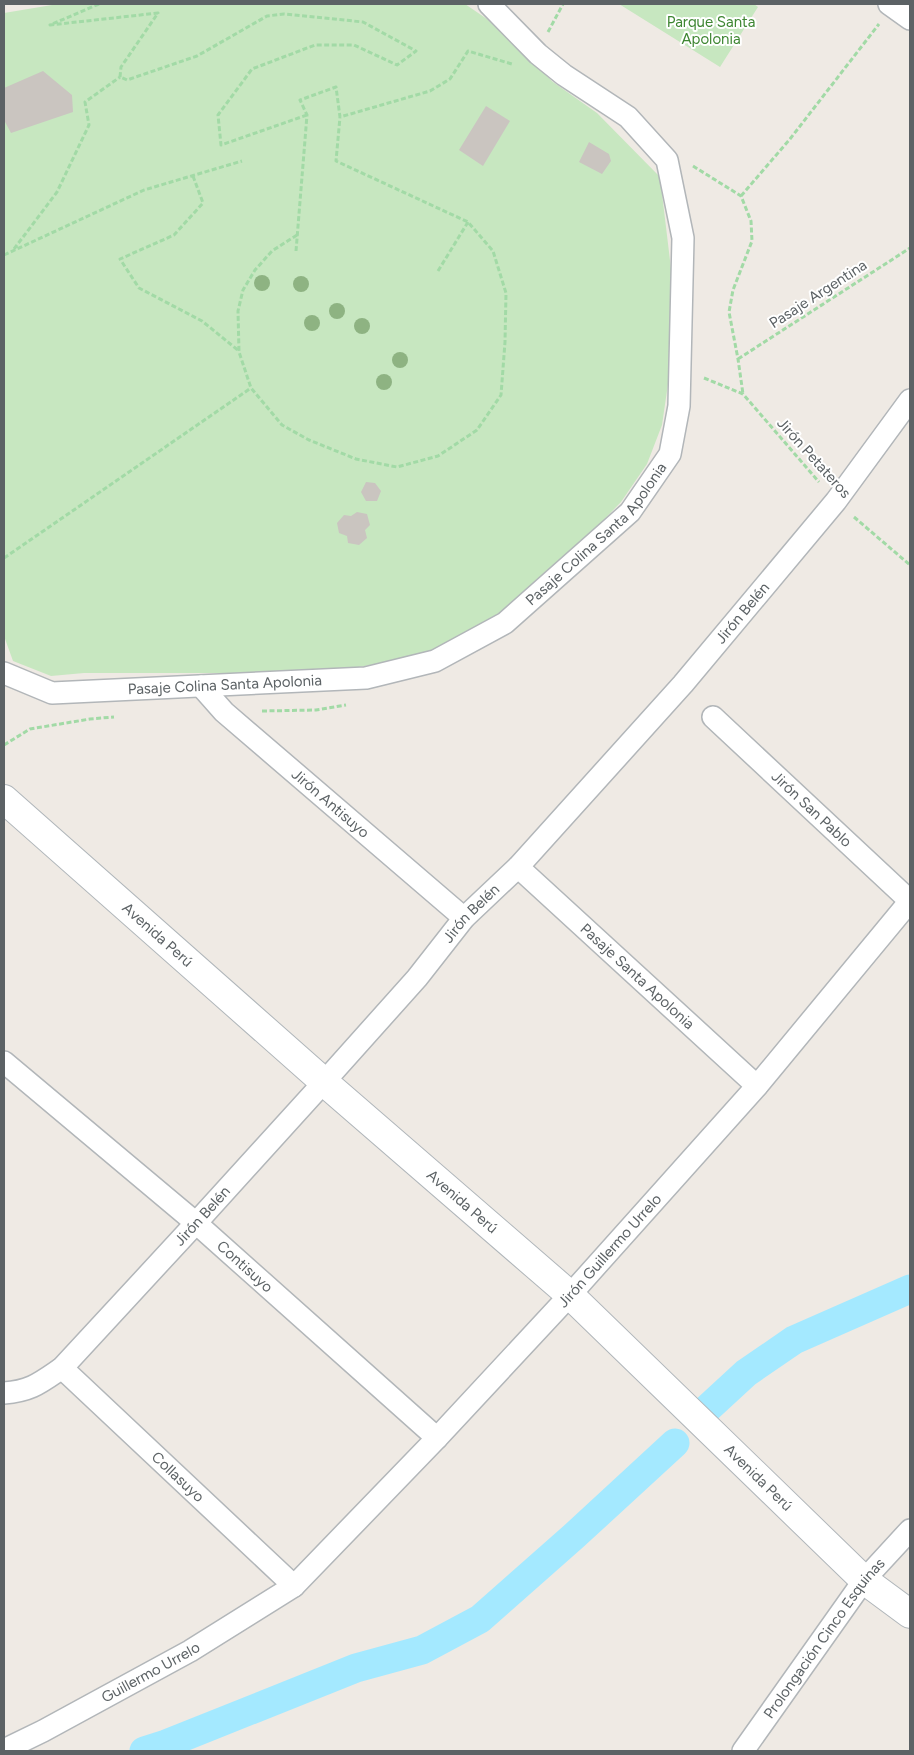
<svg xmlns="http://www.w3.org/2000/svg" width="914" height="1755" viewBox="0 0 914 1755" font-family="Figtree,sans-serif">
<rect width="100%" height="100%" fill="#efeae4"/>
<!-- green -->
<path fill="#c7e7c0" d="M58,4H465L487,19L553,82L597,113L660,177L672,277L668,384L662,425L647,464L621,502L591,533L542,575L509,607L433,654L359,667L273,673H84L51,676L13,661L4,636V13Z
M619,4H754L758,7L720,67Z"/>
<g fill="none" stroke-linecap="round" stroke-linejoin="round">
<!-- canal -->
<path stroke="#a4e9ff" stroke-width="29" d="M708,1408L746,1373L794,1340L910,1289
M144,1751L166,1744L356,1668L422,1650L480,1619L574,1536L675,1443"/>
</g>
<!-- building -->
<path fill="#cac5c0" d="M43,71L72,95L73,112L11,133L4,120V88Z
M486,106L510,121L483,166L459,150Z
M589,142L609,154L611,161L602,174L579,162Z
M366,482L375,483L381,491L377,501H366L361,492Z
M357,512L367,514L370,525L365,530L367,538L359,545L348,543L347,536L339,533L337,523L344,515L351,516Z"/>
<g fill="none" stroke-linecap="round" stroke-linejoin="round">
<!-- street casing -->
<g stroke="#b2b6b9" stroke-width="24">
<g id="street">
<path d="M889,4L910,19"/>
<path id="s1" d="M4,673L52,693L366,678L435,661L505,623L630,512L670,454L679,406L683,238L667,160L628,117L564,75L538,54L489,4"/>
<path id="s2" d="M201,686L224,712L464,918"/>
<path id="s3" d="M713,717L910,901"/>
<path id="s4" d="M518,867L757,1086"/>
<path id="s5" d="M4,1062L196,1223L437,1438"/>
<path id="s6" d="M62,1368L294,1586"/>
<path id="s7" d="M4,1393C31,1391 40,1383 62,1368L196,1223L324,1082L417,978L464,918L518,867L683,684L836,501L910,400"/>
<path id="s8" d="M4,1750L43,1731L190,1651L294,1586L437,1438L570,1295L757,1086L910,901"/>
<path id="s9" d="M743,1751L864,1580L910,1530"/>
</g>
</g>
<!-- secondary casing -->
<g stroke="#b0b6ba" stroke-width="30">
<g id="secondary">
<path id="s10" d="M4,799L324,1082L570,1295L864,1580L910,1614"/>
</g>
</g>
<!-- path -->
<path stroke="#a2daa6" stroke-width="3" stroke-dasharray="5 2.5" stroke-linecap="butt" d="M99,4L50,25L158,13L121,67L120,77L127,80L197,56L267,16L284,14L363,22L416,51L397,65L354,45H315L252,69L218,115L221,145L307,115
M548,32L563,4
M693,166L741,196L751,221L752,241L733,290L729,312L738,359L743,394
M193,176L203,203L174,235L120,259L139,288L202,321L239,351
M741,196L790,139L879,24
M297,235L272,251L255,270L243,290L238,311L239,352L251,388L282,425L309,440L356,459L397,467L438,456L477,430L501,395L505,342L506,293L493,251L468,222L336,161L340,117
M14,249L57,192L89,125L85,102L120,77
M296,251L307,115L300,100L336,87L340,117L430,91L450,79L468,51L512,64
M4,255L144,190L242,161
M438,271L468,222
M738,359L910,248
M704,378L743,394L819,482
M854,517L910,565
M4,558L251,388
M262,711L316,710L346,705
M4,745L30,729L90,719L114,717"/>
<!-- street -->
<use href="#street" stroke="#fff" stroke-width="21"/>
<!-- secondary -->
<use href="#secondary" stroke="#fff" stroke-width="28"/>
</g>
<!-- trees -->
<g fill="#8eb382">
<circle cx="262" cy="283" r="8"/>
<circle cx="301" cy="284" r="8"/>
<circle cx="337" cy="311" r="8"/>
<circle cx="312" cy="323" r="8"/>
<circle cx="362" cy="326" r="8"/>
<circle cx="400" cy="360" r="8"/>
<circle cx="384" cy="382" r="8"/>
</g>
<g text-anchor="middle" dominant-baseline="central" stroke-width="4" stroke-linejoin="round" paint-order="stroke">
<!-- park labels -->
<g font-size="15" fill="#3e8632" stroke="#fff">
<text x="711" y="22">Parque Santa<tspan x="711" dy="17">Apolonia</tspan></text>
</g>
<!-- street labels -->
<g font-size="15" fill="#5c6265" stroke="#fff">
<text transform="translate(818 294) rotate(-33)">Pasaje Argentina</text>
<text transform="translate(814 458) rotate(48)">Jirón Petateros</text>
<text stroke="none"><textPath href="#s1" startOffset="645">Pasaje Colina Santa Apolonia</textPath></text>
<text stroke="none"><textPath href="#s7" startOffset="1081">Jirón Belén</textPath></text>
<text stroke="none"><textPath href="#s1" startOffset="225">Pasaje Colina Santa Apolonia</textPath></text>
<text stroke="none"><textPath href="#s2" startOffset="175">Jirón Antisuyo</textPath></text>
<text stroke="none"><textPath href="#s3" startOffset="135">Jirón San Pablo</textPath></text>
<text stroke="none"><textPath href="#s7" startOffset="676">Jirón Belén</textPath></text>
<text stroke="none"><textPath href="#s10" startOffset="205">Avenida Perú</textPath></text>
<text stroke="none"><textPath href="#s4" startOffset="162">Pasaje Santa Apolonia</textPath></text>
<text stroke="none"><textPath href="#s10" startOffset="610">Avenida Perú</textPath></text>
<text stroke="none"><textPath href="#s7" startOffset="271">Jirón Belén</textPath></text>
<text stroke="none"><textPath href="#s8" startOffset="794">Jirón Guillermo Urrelo</textPath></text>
<text stroke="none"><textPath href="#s5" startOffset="316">Contisuyo</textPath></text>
<text stroke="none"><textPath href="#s6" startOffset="159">Collasuyo</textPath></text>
<text stroke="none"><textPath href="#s10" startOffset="1015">Avenida Perú</textPath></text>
<text stroke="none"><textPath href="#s9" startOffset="139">Prolongación Cinco Esquinas</textPath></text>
<text stroke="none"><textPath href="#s8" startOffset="166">Guillermo Urrelo</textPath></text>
</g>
</g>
<!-- border -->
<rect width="914" height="1755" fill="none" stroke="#5c6265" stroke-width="10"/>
</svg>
